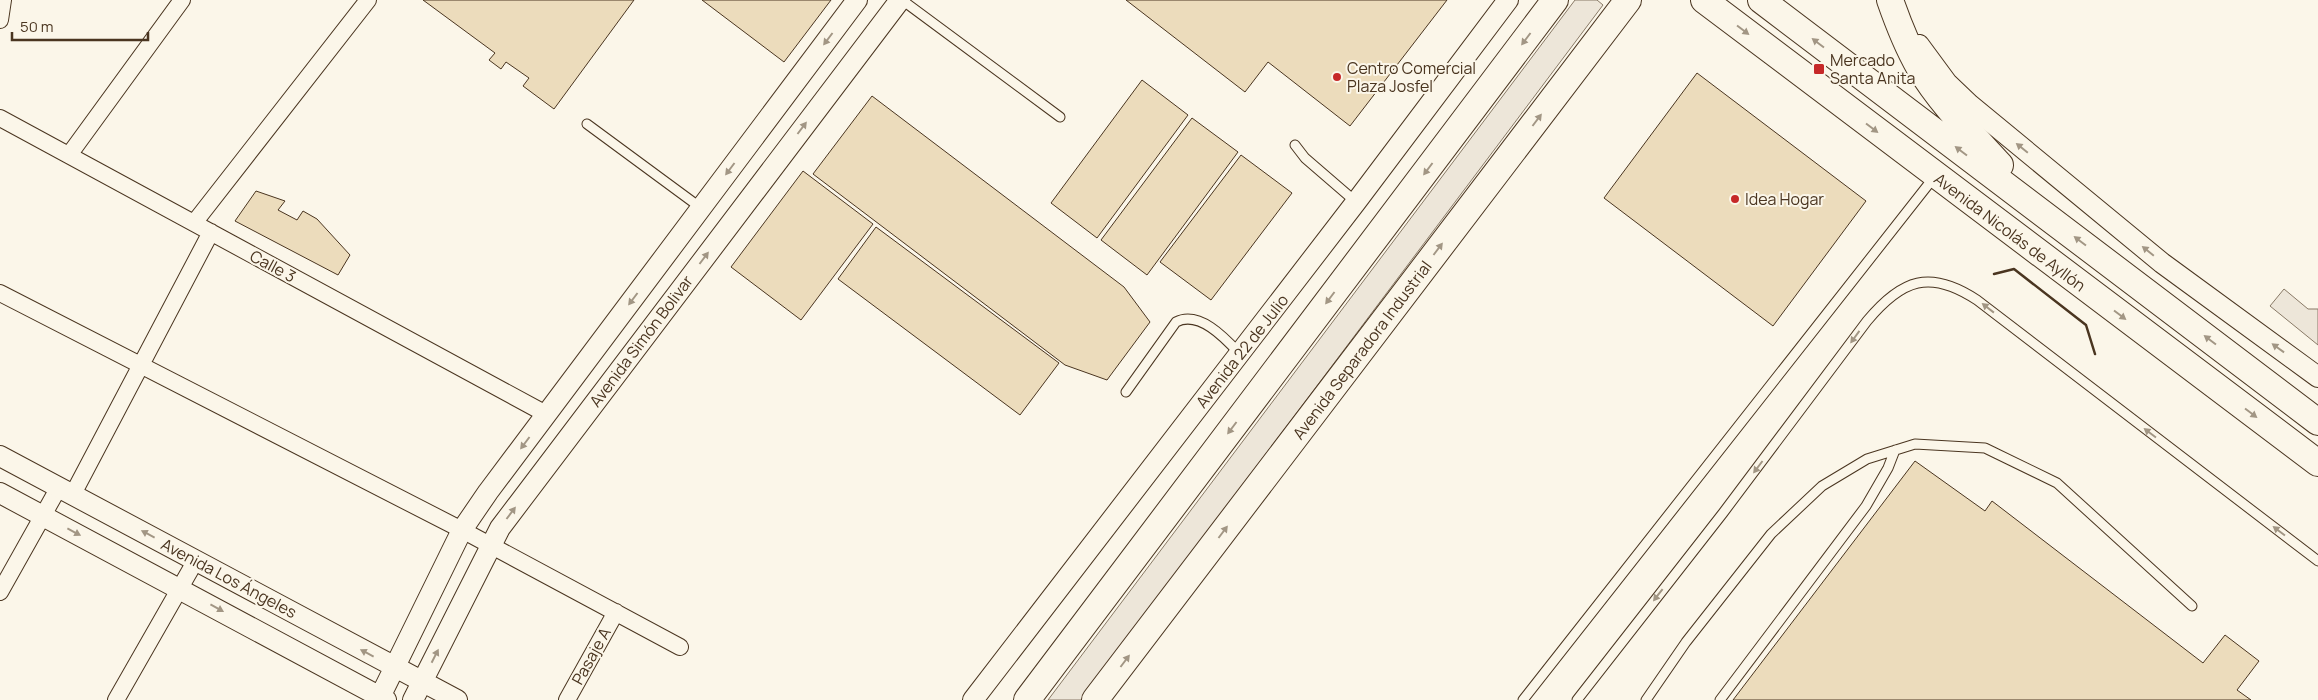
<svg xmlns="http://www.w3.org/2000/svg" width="2318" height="700" viewBox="0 0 2318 700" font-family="Manrope,sans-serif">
<rect width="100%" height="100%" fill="#fbf6e9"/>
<!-- green -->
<path fill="#ede6d9" stroke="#887966" d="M1575,0H1597L1603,5L1081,700H1048Z
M2284,289L2308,309H2318V345L2270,306Z"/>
<!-- building -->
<path fill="#ecdcbc" stroke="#4a3520" d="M423,0H634L554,109L523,86L529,78L506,62L501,69L489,60L495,53Z
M702,0H831L784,62Z
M1126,0H1447L1350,126L1268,62L1245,92Z
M1697,73L1866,201L1773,326L1604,198Z
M1142,80L1188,115L1097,238L1051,203Z
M872,96L1124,287L1150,322L1107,380L1065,365L813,174Z
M1192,118L1238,152L1147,275L1101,240Z
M1241,155L1292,193L1211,300L1160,262Z
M803,171L873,224L801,320L731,267Z
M256,191L285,201L278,210L297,220L303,211L317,219L350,255L338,275L235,221Z
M876,227L1059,363L1020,415L838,279Z
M1915,461L1985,511L1992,501L2203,663L2225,635L2259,661L2237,690L2251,700H1733Z"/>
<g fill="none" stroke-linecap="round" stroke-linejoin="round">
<!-- service casing -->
<g stroke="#4a3520" stroke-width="11">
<path id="service" d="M902,0L1060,117
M587,124L701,208
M1295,145L1305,158L1356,202
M1126,392L1176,322C1199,310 1225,338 1239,353
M1523,700L1935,176
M1577,700L1723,513L1867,321C1902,279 1930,269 1977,300L2318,561
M1646,700L1686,642L1771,534L1822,486L1867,459L1915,444L1985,448L2057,483L2192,606
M1720,700L1866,506L1888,468L1895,450"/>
</g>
<!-- minor casing -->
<g stroke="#4a3520" stroke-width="18">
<path id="minor" d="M0,20L3,0
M0,118L546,414
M69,155L182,0
M194,223L368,0
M0,293L462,530L680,647
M73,494L211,232
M0,592L59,487
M116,700L196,560
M567,700L616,612"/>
</g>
<!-- tertiary casing -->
<g stroke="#4a3520" stroke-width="22">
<path id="tertiary" d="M1919,45L1947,83L1969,104L2162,263L2318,377
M0,456L457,700
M0,493L386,700
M380,697L462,530L488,492L857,0
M413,700L500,528L900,0
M973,700L1356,202L1508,0"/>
</g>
<!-- primary casing -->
<g stroke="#4a3520" stroke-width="28">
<path id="primary" d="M1704,0L2318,463
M1761,0L2318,422
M1890,0C1898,23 1907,46 1919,67C1941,104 1972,134 2000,165
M1027,700L1555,0
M1095,700L1628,0"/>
</g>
<!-- service -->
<use href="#service" stroke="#fbf6e9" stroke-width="9"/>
<!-- minor -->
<use href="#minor" stroke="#fbf6e9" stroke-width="16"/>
<!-- tertiary -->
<use href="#tertiary" stroke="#fbf6e9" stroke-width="20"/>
<!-- primary -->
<use href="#primary" stroke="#fbf6e9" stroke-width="26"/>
<!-- wall -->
<path stroke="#4a3520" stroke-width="2.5" d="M1994,274L2014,269L2086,325L2095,354"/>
</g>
<!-- one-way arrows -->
<defs><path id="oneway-solid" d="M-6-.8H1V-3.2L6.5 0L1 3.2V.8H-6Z" transform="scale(1.25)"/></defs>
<g fill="#a29684">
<use href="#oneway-solid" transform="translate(1743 30) rotate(37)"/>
<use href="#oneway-solid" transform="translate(828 39) rotate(127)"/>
<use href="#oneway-solid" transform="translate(1526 39) rotate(127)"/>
<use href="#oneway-solid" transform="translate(1818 43) rotate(-143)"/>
<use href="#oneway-solid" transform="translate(1537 120) rotate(-53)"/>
<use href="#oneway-solid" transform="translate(802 128) rotate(-53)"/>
<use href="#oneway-solid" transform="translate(1872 128) rotate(37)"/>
<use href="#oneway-solid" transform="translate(2022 148) rotate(-141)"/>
<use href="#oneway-solid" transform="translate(1961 151) rotate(-143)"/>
<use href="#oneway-solid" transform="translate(730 169) rotate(127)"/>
<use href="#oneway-solid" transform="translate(1428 169) rotate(127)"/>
<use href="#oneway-solid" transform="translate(2080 241) rotate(-143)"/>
<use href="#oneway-solid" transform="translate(1438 249) rotate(-53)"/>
<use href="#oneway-solid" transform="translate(2148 251) rotate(-141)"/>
<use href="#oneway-solid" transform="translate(704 258) rotate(-53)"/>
<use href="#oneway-solid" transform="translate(1330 298) rotate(127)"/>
<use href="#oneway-solid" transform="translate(633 299) rotate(127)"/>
<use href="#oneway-solid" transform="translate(1988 308) rotate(-142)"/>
<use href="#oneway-solid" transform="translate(2120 315) rotate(37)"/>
<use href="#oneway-solid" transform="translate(1855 337) rotate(126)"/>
<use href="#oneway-solid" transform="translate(2210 340) rotate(-143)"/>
<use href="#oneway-solid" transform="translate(2278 348) rotate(-144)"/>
<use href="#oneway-solid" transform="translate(2251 413) rotate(37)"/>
<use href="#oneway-solid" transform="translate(1232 428) rotate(127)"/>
<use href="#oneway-solid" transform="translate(2150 433) rotate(-143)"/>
<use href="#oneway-solid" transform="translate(525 443) rotate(127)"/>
<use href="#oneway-solid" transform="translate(1758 467) rotate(127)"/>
<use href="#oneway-solid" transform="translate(511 513) rotate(-53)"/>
<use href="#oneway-solid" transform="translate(2279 531) rotate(-143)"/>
<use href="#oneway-solid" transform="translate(74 532) rotate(28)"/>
<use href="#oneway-solid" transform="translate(1223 532) rotate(-53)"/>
<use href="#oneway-solid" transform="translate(148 534) rotate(-152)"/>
<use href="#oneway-solid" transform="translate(1658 595) rotate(128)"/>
<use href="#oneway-solid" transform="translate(217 608) rotate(29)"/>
<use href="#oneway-solid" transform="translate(367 653) rotate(-152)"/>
<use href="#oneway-solid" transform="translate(435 656) rotate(-63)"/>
<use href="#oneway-solid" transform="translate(1125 661) rotate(-53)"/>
</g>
<!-- markers -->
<g fill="#c62828" stroke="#fbf6e9" stroke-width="2">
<rect x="1813" y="63" width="12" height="12" rx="2.5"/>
<circle cx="1337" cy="77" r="5"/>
<circle cx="1735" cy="199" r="5"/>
</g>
<g text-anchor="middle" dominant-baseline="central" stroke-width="4" stroke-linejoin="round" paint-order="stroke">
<!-- poi labels -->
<g font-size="16" fill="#4a3520" stroke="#fbf6e9" text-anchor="start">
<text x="1830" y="60">Mercado<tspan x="1830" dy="18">Santa Anita</tspan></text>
<text x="1347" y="68">Centro Comercial<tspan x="1347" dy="18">Plaza Josfel</tspan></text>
<text x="1745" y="199">Idea Hogar</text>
</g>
<!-- street labels -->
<g font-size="16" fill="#4a3520" stroke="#fbf6e9">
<text transform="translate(2010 232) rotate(37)">Avenida Nicolás de Ayllón</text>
<text transform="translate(273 266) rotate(28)">Calle 3</text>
<text transform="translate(641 341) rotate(-53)">Avenida Simón Bolivar</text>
<text transform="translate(1362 350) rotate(-53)">Avenida Separadora Industrial</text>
<text transform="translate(1242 351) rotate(-52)">Avenida 22 de Julio</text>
<text transform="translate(229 578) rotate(28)">Avenida Los Ángeles</text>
<text transform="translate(591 656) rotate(-61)">Pasaje A</text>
</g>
</g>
<!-- scale -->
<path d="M12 32v8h136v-8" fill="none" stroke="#4a3520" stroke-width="2.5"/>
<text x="20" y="32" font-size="15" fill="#4a3520" stroke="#fbf6e9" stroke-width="4" paint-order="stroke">50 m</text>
</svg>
